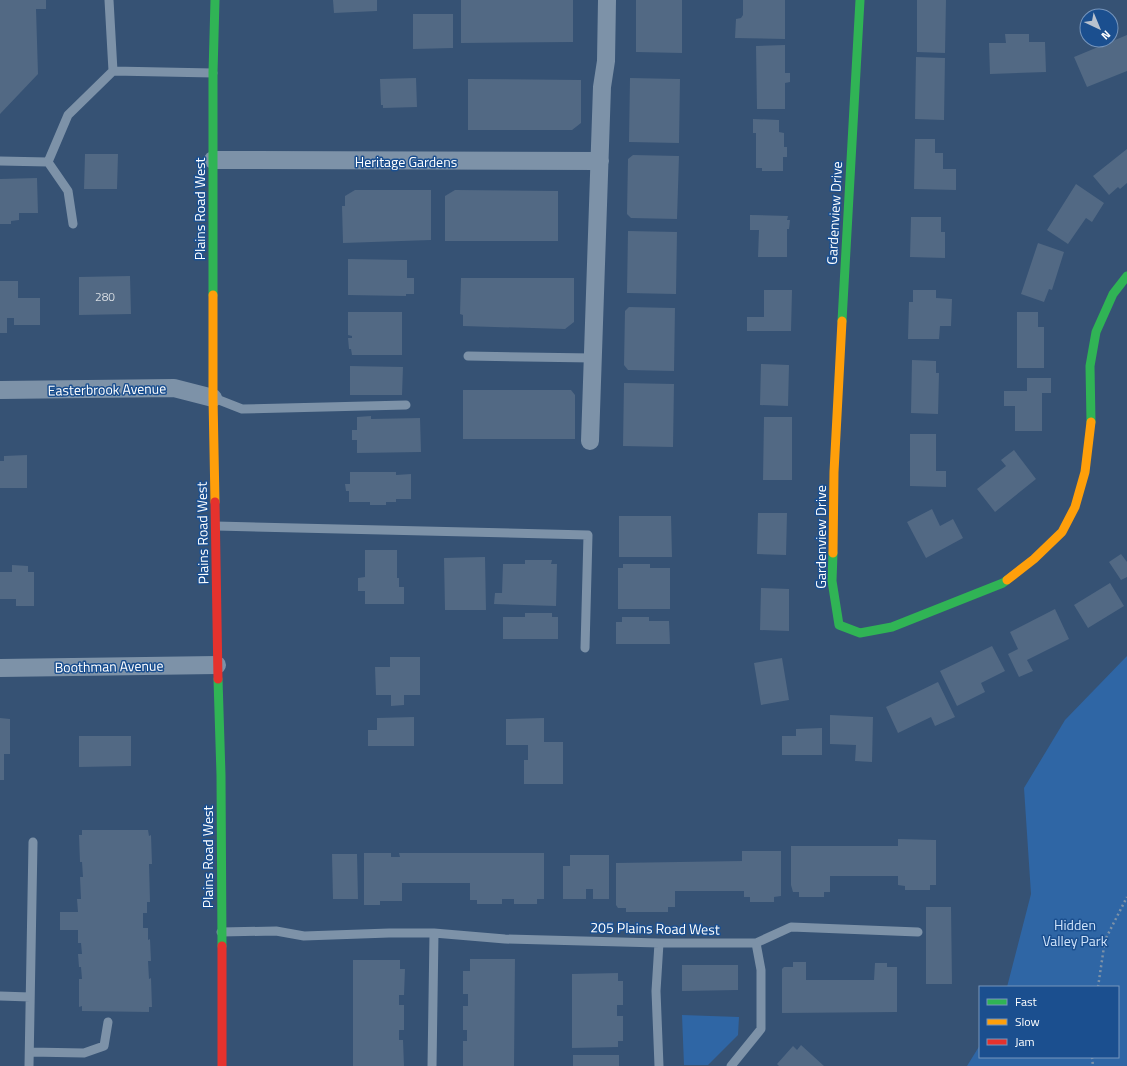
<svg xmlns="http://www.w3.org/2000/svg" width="1127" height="1066" viewBox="0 0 1127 1066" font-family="'Titillium Web',sans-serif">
<rect width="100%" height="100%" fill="#365274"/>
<!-- green -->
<path fill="#2f66a5" d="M1127,656V1066H967L980,1045V1057H1118V987H1007L1031,894L1024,788L1065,720Z
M682,1015L739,1017L738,1035L708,1065H684Z"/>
<!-- building -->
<path fill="#526984" d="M0,0H46V9H36L38,74L0,114Z
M333,0H377V11L334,13Z
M461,0H573V42L461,43Z
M636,0H682V53L636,52Z
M743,0H785V39L735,38L736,19L741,18L743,15Z
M917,0H946L945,53L917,52Z
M413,14H453V48L413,49Z
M1005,34H1029V42H1045L1046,72L990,74L989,43H1006Z
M1127,35V71L1087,87L1074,57Z
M785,45V73H790V82L785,83V109H757L756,46Z
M916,57L945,58L944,120L915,119Z
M416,78L417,107L383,108V105H381L380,79Z
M630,78L680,79L679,143L629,142Z
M468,79L581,80V123L572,130H468Z
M753,119L779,120V132L784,133V147H787V157H783V171H762V168H756V133H753Z
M915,139H935V153H943V169H956V190L914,189Z
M1127,149V183L1120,189L1118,187L1109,195L1093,176Z
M85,154H118L117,189H84Z
M633,155L679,156L677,219L631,218L627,214L628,159Z
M37,178L38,213H19V220L11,221V224H0V179Z
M1076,184L1104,203L1092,222L1086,218L1068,244L1047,230Z
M355,190H431V240L343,243L342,206H345V196Z
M455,190L558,191V241H445V196Z
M750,215L788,216L787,220H790L789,229H787V257H758L759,230H750Z
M911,217H941V232H945V258L910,257Z
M628,231L677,232L676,294L627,293Z
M1038,243L1064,252L1052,290L1049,289L1044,302L1021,294Z
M348,259L407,260V278H414V294H406V296L348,295Z
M130,276L131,314L79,315V277Z
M461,278H574V322L565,329L463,326V315L460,314Z
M0,281H18V298H40V325H14V318H7V333H0Z
M764,290H792L791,331H747V317H764Z
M913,290H936V298L952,299L951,326H940L939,339H908L909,302H913Z
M629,307L675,308L674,371L628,370L624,365L625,311Z
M348,312H402V355H352L351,349H349L348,338H352V336L348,335Z
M1017,312H1038V327H1044V368H1017Z
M912,360L936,361V373H939L938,414L911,413Z
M761,364L789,365L788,406L760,405Z
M350,366L403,367L402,395H350Z
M1027,378H1051V393H1042V431H1015V406H1004V391H1027Z
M624,383L674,384L673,447L623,446Z
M463,390H571L575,395V439H463Z
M371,416V419L420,418L421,452L357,453V440H352V430H357V417Z
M764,417H792V480H763Z
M910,434H936V471H946V487L910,486Z
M1014,450L1036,479L995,512L977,489L1006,466L1001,460Z
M27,455V488H0V461H4V456Z
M350,472H396V475L411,474V499H396V502H386V505H370V502H349V491H346L345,484H350Z
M932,509L940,526L953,519L963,538L926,558L907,522Z
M758,513H787L786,555L757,554Z
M619,516H671L672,557H619Z
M365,550H397V578H399V587H404V604H365V591H358V578L365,577Z
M1121,554L1127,562V577L1121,580L1109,562Z
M485,557L486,610H445L444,558Z
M525,560H552L551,564H557L556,606L494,604L495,593H502L503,564H525Z
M623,564H650V568H670V609H618V568H623Z
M12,565L28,566V572H34V606H16V599H0V572H12Z
M1110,583L1124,606L1088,628L1074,605Z
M761,588L789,589V631L760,630Z
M1055,609L1069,639L1027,660L1033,671L1019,677L1008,654L1018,649L1010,632Z
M525,613H552V617H558V639H503V617H525Z
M622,617H649V621H669L670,644H616V622H622Z
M992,646L1005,671L981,683L985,692L957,706L940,671Z
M390,657H420V695H404V705L391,706V695H376L375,667H390Z
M782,658L789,700L761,705L754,663Z
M938,682L955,717L935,726L931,717L898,733L886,707Z
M830,715L873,717L872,762L855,761L856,745L830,744Z
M414,717V746H368V730H377V718Z
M0,718L10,719V754H4V780H0Z
M544,718V742H563V784H524V760H528V745H506V719Z
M822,728V755H782V736H796V729Z
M79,736H131V766L79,767Z
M82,830H148L149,836L151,835L152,864H149L150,902H147V913H143V928H148V940L150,939L151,961H148L149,979L151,978L152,1007H149V1012L82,1011V1006L79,1007V979H82L81,967H79L78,954H82L81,943H78V930H60V912H78L77,899H81L80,877H83L82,862H80L79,835H82Z
M898,839L936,840V885H930V890H905V886L898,885V876H830V892H824V897H799V892H793L791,885V846H898Z
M742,851H781V896L774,897V902H750V897H744V891H675V907H668V912H626V908H618L616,905V863L742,861Z
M364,853H391V857H400L399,853H544V899H537V904H514V899H502V904H477V900H470V883H402V901H380V905H364Z
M332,854H357L358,899H333Z
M570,855H609V899H593V889H586V899H563V866H570Z
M926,907H951L952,984H926Z
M470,959H515L514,1066H463V1041H467V1030H463V1006H468V994H463V971H470Z
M353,960H400V969H405L404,995H399V1005H404V1030H399V1040H403L404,1066H353Z
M793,962H806V980H874L875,963H887V967H897V1012L782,1013V969L784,967H793Z
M682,965H738V990L682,991Z
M618,973V981H623V1005H617V1016H623V1041H618V1047L572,1048V974Z
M801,1045L824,1066H779L777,1064L793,1046L797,1050Z
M573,1055H619V1066H573Z"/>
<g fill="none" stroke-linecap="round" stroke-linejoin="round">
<!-- path -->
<path stroke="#7d92a8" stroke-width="2.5" stroke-dasharray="2 3" stroke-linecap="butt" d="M1098,987L1105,940L1127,897
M1092,1057L1093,1066"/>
<!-- lane -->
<path stroke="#7d92a8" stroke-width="9" d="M109,0L113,71
M0,161L48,162L68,115L113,71L213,73
M48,162L68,191L73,224
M468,356L593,358
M214,398L242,409L406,405
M216,526L588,535L585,648
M221,932L276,931L304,936L389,933H434L505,939L659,943H756L791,927L918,932
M0,996L30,997
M30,1052L84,1053L104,1046L108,1022
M29,1066L33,842
M432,1066L434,933
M659,1066L656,991L659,943
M731,1066L761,1029V970L756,943"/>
<!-- street -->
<path stroke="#7d92a8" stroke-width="18" d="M213,160L600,161
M0,390L174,388L213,398
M590,441L602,87L606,61L607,0
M0,668L217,665"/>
<!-- fast -->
<path stroke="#30b455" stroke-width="9" d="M213,295V73L215,0
M842,321L860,0
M1091,422L1090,366L1096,332L1113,294L1127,276
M833,553L832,581L839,625L860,633L892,627L1003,583L1007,580
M218,679L221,775L222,946"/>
<!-- slow -->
<path stroke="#ff9f0a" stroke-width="9" d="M213,295V398L215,502
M833,553L834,472L842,321
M1007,580L1034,559L1062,532L1075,507L1085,472L1091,422"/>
<!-- jam -->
<path stroke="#e5322d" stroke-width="9" d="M215,502L218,679
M222,946V1066"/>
</g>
<g text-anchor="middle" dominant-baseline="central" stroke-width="3" stroke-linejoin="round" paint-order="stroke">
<!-- number labels -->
<g font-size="12" fill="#d4dae0">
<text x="105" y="296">280</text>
</g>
<!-- street labels -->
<g font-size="14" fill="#fff" stroke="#1b4f8f">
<text x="406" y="161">Heritage Gardens</text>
<text transform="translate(199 209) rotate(-90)">Plains Road West</text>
<text transform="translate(834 213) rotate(-87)">Gardenview Drive</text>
<text transform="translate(107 389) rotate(-1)">Easterbrook Avenue</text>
<text transform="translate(202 533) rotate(-91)">Plains Road West</text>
<text transform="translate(820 537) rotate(-90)">Gardenview Drive</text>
<text transform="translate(109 666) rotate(-1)">Boothman Avenue</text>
<text transform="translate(207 857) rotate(-90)">Plains Road West</text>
<text transform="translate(655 928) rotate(1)">205 Plains Road West</text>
</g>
<!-- park labels -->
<g font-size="14" fill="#cfe3fa" stroke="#1b4f8f">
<text x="1075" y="924">Hidden<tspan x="1075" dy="16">Valley Park</tspan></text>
</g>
</g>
<!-- legend -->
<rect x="979" y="986" width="140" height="72" fill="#1b4f8f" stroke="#7695bc"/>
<rect x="987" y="999" width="20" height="6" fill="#30b455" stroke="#7695bc"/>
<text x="1015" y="1006" font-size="12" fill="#ffffff">Fast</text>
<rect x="987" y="1019" width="20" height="6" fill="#ff9f0a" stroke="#7695bc"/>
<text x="1015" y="1026" font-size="12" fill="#ffffff">Slow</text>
<rect x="987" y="1039" width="20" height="6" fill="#e5322d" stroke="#7695bc"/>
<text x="1015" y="1046" font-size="12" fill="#ffffff">Jam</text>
<!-- north arrow -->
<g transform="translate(1099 28) rotate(136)"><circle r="19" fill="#1b4f8f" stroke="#7695bc"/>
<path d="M0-3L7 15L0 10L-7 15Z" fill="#b9c2ce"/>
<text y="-6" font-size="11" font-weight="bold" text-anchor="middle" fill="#ffffff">N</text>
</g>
</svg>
